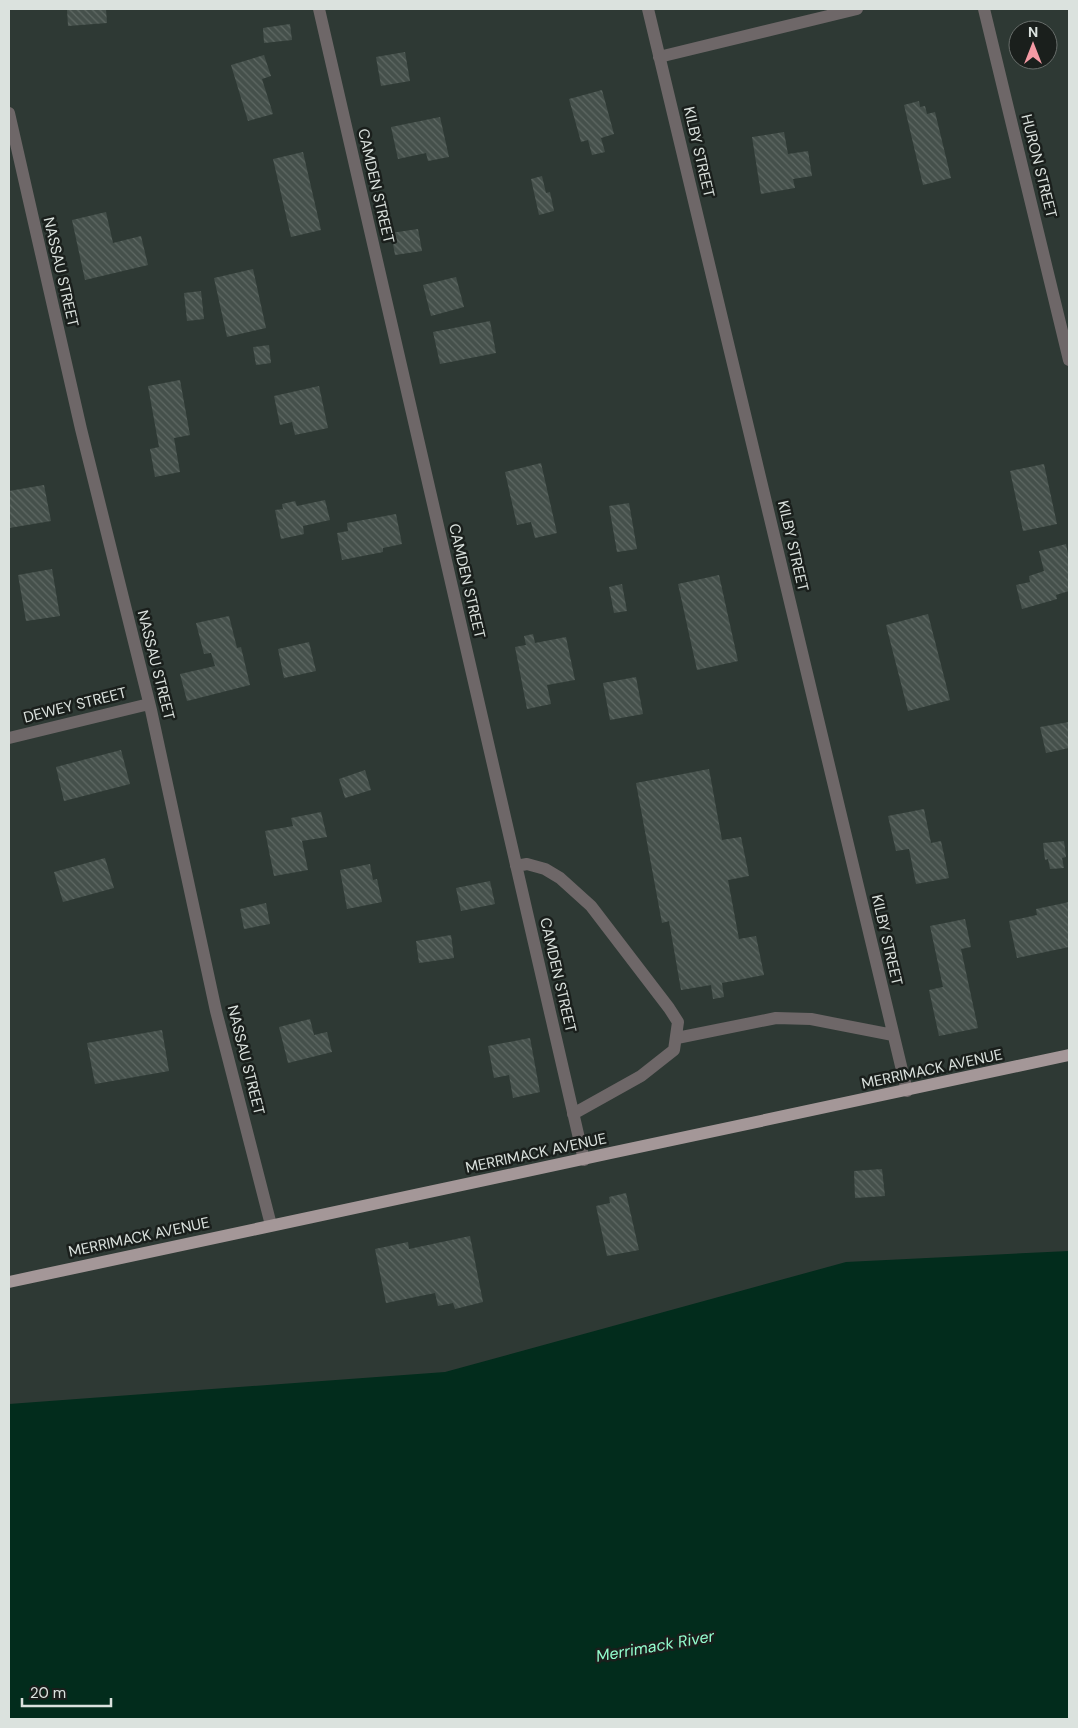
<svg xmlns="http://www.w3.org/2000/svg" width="1078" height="1728" viewBox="0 0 1078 1728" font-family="'DM Sans',sans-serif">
<defs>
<pattern id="building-back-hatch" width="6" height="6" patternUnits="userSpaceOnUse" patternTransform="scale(1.25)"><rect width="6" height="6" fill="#45504b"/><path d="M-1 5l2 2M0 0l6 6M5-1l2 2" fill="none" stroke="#5f6964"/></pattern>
</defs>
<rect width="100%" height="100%" fill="#2e3934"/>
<!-- water -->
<path fill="#022c1c" d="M1069,1251V1719H9V1404L445,1372L846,1262Z"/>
<!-- building -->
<path fill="url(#building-back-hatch)" d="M67,9H106L107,23L68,26Z
M290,24L292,40L264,43L263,28Z
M405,52L410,81L381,86L376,57Z
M264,55L271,76L262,79L273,114L248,121L231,65Z
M602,90L614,134L601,138L605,152L592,155L588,140L581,142L569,99Z
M919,101L920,107L925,106L927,114L935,112L951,178L923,185L904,105Z
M440,117L449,157L428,161L426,153L398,159L391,127Z
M784,132L788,154L808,151L812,176L793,179L795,188L761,194L752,137Z
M303,152L321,230L291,237L273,159Z
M542,176L546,193L550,192L554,211L539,215L531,179Z
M106,212L113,243L141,236L148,265L85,280L72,220Z
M418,229L422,251L395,255L391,233Z
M253,269L266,328L227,337L214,278Z
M456,277L464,307L431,316L423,285Z
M201,291L204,319L187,321L184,293Z
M490,321L496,353L440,364L433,332Z
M269,345L271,363L256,365L253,347Z
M180,380L190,435L174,438L180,472L155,477L150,449L159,447L148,386Z
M319,386L328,428L295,435L292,422L280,425L274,396Z
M541,463L557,533L535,538L531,522L517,525L505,472Z
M1044,464L1057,524L1023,531L1010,471Z
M44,485L51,521L9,528V491Z
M325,500L330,520L303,526L304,534L281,539L275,510L283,509L282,504L295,501L297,506Z
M629,503L637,549L617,552L609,506Z
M396,514L402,544L383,548V552L342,560L337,533L348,531L347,523Z
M1066,544L1069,558V591L1056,595L1057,599L1022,609L1016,585L1030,582L1029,576L1044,571L1039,551Z
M52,569L60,616L26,621L18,575Z
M719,575L738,661L697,670L678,584Z
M622,584L627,611L614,613L609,587Z
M928,614L950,700L908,711L886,625Z
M229,616L237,648L241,647L250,685L187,701L180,674L215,666L211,653L204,654L196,623Z
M533,634L535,643L566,637L575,680L547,685L551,704L527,709L515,647L526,645L524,636Z
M309,642L316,671L284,678L278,649Z
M636,677L643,714L610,720L603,683Z
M1069,722V748L1046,753L1040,727Z
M121,750L130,784L64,801L56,767Z
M709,769L722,840L741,837L749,876L728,880L739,939L756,936L764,975L722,983L724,997L713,999L711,985L681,990L669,921L662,923L636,783Z
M365,770L371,790L345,798L339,779Z
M924,809L931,843L941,841L949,878L916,884L909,849L896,851L888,816Z
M321,812L327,837L302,841L308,870L274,876L265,831L293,826L291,818Z
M1064,841L1066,857L1062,858L1064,868L1050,869L1048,859L1045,860L1043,843Z
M105,858L114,888L63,902L54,872Z
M370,864L373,880L377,879L382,902L347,909L340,870Z
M490,881L495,904L461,911L456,888Z
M1069,902V947L1017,958L1009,921L1037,915L1036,909Z
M266,903L270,924L244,929L240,909Z
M965,919L971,947L961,949L978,1028L939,1036L929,990L943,987L930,926Z
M451,935L454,958L419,963L416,941Z
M310,1019L314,1035L327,1032L332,1052L288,1063L279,1027Z
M162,1030L169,1071L95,1084L87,1043Z
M530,1038L540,1092L513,1098L509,1075L494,1078L488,1046Z
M882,1169L885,1196L855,1198L854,1171Z
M626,1193L639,1250L607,1256L596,1206L610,1203L609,1197Z
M470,1236L483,1302L455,1309L453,1303L438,1306L435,1293L386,1303L375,1249L408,1242L409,1249Z"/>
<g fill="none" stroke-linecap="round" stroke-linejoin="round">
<!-- minor -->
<path stroke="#6e6768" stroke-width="12" d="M319,9L584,1160
M648,9L907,1091
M984,9L1069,360
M659,57L857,9
M9,113L81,429L151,710L216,1011L271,1225
M9,738L149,704
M516,866L527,864L545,869L560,878L591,906L669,1008L678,1022L674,1050L641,1076L573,1114
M677,1038L776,1018L811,1019L893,1035"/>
<!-- major -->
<path stroke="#a49798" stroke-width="12" d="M9,1282C362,1203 716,1133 1069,1055"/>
</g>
<g text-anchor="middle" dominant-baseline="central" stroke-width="5" stroke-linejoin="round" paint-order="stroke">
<!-- street labels -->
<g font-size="15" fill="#dbe2de" stroke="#1a1f1c">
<text transform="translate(699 152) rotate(77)">KILBY STREET</text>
<text transform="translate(1039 166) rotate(76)">HURON STREET</text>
<text transform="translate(376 186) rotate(77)">CAMDEN STREET</text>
<text transform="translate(61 272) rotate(77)">NASSAU STREET</text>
<text transform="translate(793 546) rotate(77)">KILBY STREET</text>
<text transform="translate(467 581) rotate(77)">CAMDEN STREET</text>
<text transform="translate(156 665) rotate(76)">NASSAU STREET</text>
<text transform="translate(75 705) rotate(-14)">DEWEY STREET</text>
<text transform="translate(887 940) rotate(77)">KILBY STREET</text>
<text transform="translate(558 975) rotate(77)">CAMDEN STREET</text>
<text transform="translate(246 1060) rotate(76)">NASSAU STREET</text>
<text transform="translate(932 1069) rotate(-12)">MERRIMACK AVENUE</text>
<text transform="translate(536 1153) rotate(-12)">MERRIMACK AVENUE</text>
<text transform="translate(139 1237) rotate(-12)">MERRIMACK AVENUE</text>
</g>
<!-- water labels -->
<g font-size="16" font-style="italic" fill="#93fdce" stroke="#1a1f1c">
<text transform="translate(655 1646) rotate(-10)">Merrimack River</text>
</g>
</g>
<!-- border -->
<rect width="1078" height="1728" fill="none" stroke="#dbe2de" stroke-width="20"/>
<!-- north arrow -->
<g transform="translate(1033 45)"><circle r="24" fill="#1a1f1c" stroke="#676d6a"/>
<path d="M0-4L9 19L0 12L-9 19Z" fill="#f49aa4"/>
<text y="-8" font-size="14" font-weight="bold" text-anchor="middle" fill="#dbe2de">N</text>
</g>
<!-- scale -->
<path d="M22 1698v8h89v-8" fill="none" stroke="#dbe2de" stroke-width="2.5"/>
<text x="30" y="1698" font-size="15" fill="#dbe2de" stroke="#1a1f1c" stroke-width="4" paint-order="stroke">20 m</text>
</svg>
